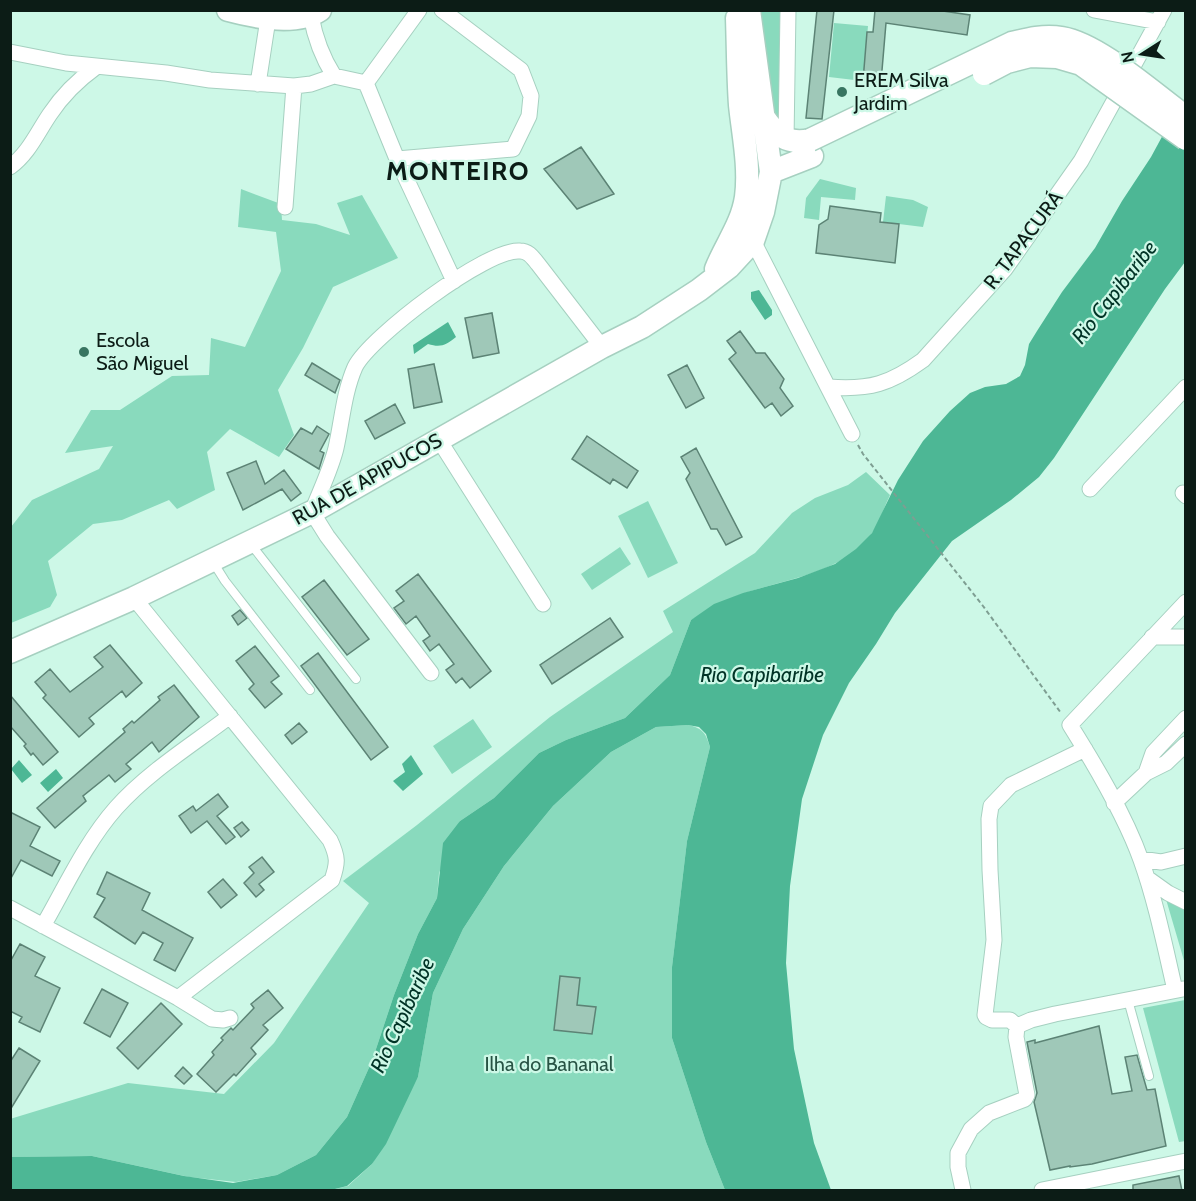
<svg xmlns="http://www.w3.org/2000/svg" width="1196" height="1201" viewBox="0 0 1196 1201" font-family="Cabin,sans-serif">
<rect width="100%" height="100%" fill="#cdf8e7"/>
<!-- green -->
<path fill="#89dabd" d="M754,11H788L780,122L772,111Z
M834,23L868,26L863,81L829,77Z
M820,179L856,188L855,200L821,197L819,220L804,218L806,198Z
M241,189L281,204L282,220L316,224L350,235L337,203L362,195L398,258L333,287L303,348L278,390L294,435L279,457L230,429L207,452L215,490L177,509L169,500L122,520L93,524L48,561L57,595L50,607L11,623V527L32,500L99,469L113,446L65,453L91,410H120L172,376L209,375L211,338L245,347L281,271L276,232L238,227Z
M886,196L913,200L928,207L923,227L883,222Z
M866,472L890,495C884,507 880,522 872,533C846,572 786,579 745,593C726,599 708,611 691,620L670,675L625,718L566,740L539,753L494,798L460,821L439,873L437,898L418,934L394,995L372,1061L347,1117L316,1155L277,1175L236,1182L189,1177L92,1156L11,1157L10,1119L128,1083L224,1094L274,1043L369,903L343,881L417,825L550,717L673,632L663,611L755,553L792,513L815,498L848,485Z
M648,501L678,563L648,578L618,516Z
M620,547L631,564L592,590L581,574Z
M473,719L492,747L452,774L433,746Z
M688,725C703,728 706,734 710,747L687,841L672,967V1038L706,1142L725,1190H331L348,1186L372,1164L418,1077L433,993L463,929L504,866L553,806L611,752L656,727Z
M1163,889L1185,906V964Z
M1185,1000L1186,1141L1179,1142L1143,1008Z"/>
<!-- water -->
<path fill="#4db795" d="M1185,99V262L1165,289L1054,458L1039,477L1011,500L952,541L895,613L876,644L849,683L823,735L802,799L790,886L786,963L794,1049L814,1143L831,1190H725L706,1142L672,1038V967L687,841L710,747L706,734L699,727L688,725L656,727L611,752L553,806L504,866L463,929L433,993L418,1077L386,1144L372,1164L347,1186L331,1190H11L10,1157L92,1156L184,1176L233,1183L277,1175L316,1155L347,1117L372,1061L394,995L418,934L437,898L443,843L460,821L494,798L539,753L566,740L625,718L670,675L691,620L714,604L743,593L798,578L835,564L856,549L872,533L898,480L923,441L950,411L970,393L985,387L1006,384L1020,376L1025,365L1029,344L1037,331L1062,292L1095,248L1122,201L1151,157L1177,109Z
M759,290L772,310V315L765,320L751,299V292Z
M448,322L456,337C446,345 441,348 428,344L414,354L413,345Z
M411,755L423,774L403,791L393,781L405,772L402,764Z
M19,760L32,775L22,783L11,769Z
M56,769L63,778L48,792L40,783Z"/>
<!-- building -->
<path fill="#9fc8b8" stroke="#5c8375" stroke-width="1.5" d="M817,10H834L822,119L806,118Z
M875,10H936L970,15L967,35L886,23L881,82L863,81L867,32H873Z
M581,147L614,194L577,209L544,169Z
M830,206L881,213L880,222L899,224L895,263L816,253L819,225L828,219Z
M492,313L499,353L473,358L465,318Z
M740,331L756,353H765L784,379L780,388L793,406L781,416L772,403L765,408L729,359L736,353L727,341Z
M312,363L340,380L335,393L305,375Z
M434,364L442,402L414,408L408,369Z
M687,365L704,398L686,408L668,375Z
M395,404L405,423L375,439L365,421Z
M317,426L329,434L320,451L324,453L319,469L286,449L301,428L312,434Z
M587,436L638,471L627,488L613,479L610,484L572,459Z
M696,448L742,537L726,545L717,529H711L686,479L690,473L681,457Z
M256,461L265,484L284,470L301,493L291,501L282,489L243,510L227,473Z
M418,574L491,671L470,688L462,678L456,683L446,670L454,664L439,644L430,651L423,641L430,636L416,616L406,624L394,608L404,601L396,591Z
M324,580L369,639L347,655L302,597Z
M240,610L247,618L238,625L232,616Z
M610,618L623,637L552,684L540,665Z
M110,645L142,683L126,697L122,691L89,718L94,724L79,737L43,698L46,695L35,682L50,669L70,692L103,667L94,657Z
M255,646L279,676L271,682L282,694L265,708L249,689L254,684L236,661Z
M318,653L388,747L371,760L301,666Z
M174,685L199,717L159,752L152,742L126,764L131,769L115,782L109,775L83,796L86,801L55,828L37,808L125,732L123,729L132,721L134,723L160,700L158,697Z
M10,695L58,752L43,765L33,753L31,755L24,746L26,744L10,726Z
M299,723L307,732L292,744L285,735Z
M218,794L228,807L217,816L235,837L226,844L207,821L191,833L179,816L193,806L196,811Z
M10,812L40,827L30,846L60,861L52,876L21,860L10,880Z
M242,822L249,830L241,837L234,828Z
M262,857L274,872L259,884L264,890L256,897L244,883L254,873L249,867Z
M107,872L150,893L142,910L193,938L175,971L154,960L163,943L143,932L135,944L94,917L105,898L97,894Z
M223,879L237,895L221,908L208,892Z
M20,944L45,957L35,976L60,988L40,1032L19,1022L22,1017L10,1011V962Z
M560,976L580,978L577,1005L596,1007L592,1034L554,1030Z
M102,989L128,1003L110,1037L84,1023Z
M268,990L283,1008L263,1025L268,1030L251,1048L256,1054L236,1076L234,1074L216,1092L197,1074L214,1055L212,1052L223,1040L221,1038L231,1028L233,1030L254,1008L251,1004Z
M161,1003L182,1024L138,1069L117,1048Z
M1099,1026L1112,1094L1132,1091L1125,1057L1137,1055L1147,1090L1155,1089L1166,1146L1092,1164L1070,1167V1166L1050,1170L1034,1102L1037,1093L1027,1042L1035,1040V1043Z
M19,1048L40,1061L10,1110V1062Z
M183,1067L192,1076L184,1084L175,1076Z
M1179,1176L1182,1191H1133V1185Z"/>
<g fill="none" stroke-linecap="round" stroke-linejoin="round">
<!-- lane casing -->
<g stroke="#a6d0c0" stroke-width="10">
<path id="lane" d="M250,543L356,679
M213,562L225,581L310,690
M1128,1000L1149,1076"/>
</g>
<!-- street casing -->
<g stroke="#a6d0c0" stroke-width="17">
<path id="street" d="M1094,10L1158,22
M311,16C315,38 322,57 334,76
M10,52L66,63L166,73L210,80L294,86L311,84L334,76L366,83
M366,83L397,159L454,281
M366,83L419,10
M258,84L268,19
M786,140L788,10
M397,159L513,149L529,116L531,96L521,70L442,10
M10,167C29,153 37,133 50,114C62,96 78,80 96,67
M285,207L294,86
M753,241L852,434
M829,387C870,390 890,384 923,360L1005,269L1081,161L1164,10
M439,440L543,604
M1090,489L1186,387
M1183,493L1186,496
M134,598L330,840C338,857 338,863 332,880L178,998
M1152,637H1186
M431,673L327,536L312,512C320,491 331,469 336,448C342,421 344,392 355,367C370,337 487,248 520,251C529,251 533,258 538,264L602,347
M1146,773L1153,753L1186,718
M1114,803L1146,773L1166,763L1186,744
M1141,859L1161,862L1186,856
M1147,878L1168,893L1186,902
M10,908L178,998L212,1019L223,1020L230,1018
M43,926C66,886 86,842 116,808C148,772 192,745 230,716
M1175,990C1165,947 1156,902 1141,860C1125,815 1095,765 1070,725L1186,602
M1017,1026L1010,1020H992L986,1017L985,1015L994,940L990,870L989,819L991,806L1011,785L1085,749
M1017,1026L1031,1020L1055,1014L1183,989
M963,1190L958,1167V1153L971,1129L989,1113L1025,1099L1027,1095L1016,1037L1017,1026
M1042,1190L1186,1161"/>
</g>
<!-- secondary casing -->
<g stroke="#a6d0c0" stroke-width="25">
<path id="secondary" d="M228,10C254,17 296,26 320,10
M763,116C775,134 786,145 810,140
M771,172L812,156
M716,269C726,244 742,224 746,197C750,167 743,134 740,105C738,76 738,47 737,18
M10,652L134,598L312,512L602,347L642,327L699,290L729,267L753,241L763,212L771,172L749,10"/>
</g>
<!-- path -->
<path stroke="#7e9e92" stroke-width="2" stroke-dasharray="4.5 3" stroke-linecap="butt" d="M858,445L863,454L983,606L1061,713"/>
<!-- lane -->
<use href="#lane" stroke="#fff" stroke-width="8"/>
<!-- street -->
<use href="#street" stroke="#fff" stroke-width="15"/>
<!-- secondary -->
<use href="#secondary" stroke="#fff" stroke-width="22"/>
<!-- secondary-bridge casing -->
<g stroke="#a6d0c0" stroke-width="25" stroke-linecap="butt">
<path id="secondary-bridge" d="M984,74L1007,62L1030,56L1057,57L1081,64L1186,139
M810,140L1012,43C1028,39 1044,35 1062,38C1099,44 1154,94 1186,117"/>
</g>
<!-- secondary-bridge -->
<use href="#secondary-bridge" stroke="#fff" stroke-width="22"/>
</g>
<!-- markers -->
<g fill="#387561" stroke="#cdf8e7" stroke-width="2">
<circle cx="842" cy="92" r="6"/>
<circle cx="84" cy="352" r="6"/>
</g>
<g text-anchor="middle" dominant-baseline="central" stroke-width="4.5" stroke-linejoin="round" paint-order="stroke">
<!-- poi labels -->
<g font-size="20" fill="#0c1c16" stroke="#cdf8e7" text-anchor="start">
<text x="854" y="80">EREM Silva<tspan x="854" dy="23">Jardim</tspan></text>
<text x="96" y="340">Escola<tspan x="96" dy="23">São Miguel</tspan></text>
</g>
<!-- street labels -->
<g font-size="20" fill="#0c1c16" stroke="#cdf8e7">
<text transform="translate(1023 240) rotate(-53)">R. TAPACURÁ</text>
<text transform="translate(367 479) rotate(-29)">RUA DE APIPUCOS</text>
</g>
<!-- park labels -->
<g font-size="20" fill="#275344" stroke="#cdf8e7">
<text x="549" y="1064">Ilha do Bananal</text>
</g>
<!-- water labels -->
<g font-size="21" font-style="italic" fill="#013326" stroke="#cdf8e7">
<text transform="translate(1114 292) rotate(-52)">Rio Capibaribe</text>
<text x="762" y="674">Rio Capibaribe</text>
<text transform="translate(402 1015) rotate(-65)">Rio Capibaribe</text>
</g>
<!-- district labels -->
<g font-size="26" font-weight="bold" letter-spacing="1.5" fill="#0c1c16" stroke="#cdf8e7">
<text x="458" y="171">MONTEIRO</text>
</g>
</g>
<!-- border -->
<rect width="1196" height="1201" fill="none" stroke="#0c1c16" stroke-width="24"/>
<!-- north arrow -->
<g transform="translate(1142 54) rotate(258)" stroke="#cdf8e7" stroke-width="4.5" paint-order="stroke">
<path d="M0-4.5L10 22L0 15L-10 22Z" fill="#0c1c16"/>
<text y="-9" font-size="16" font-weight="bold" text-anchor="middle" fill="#0c1c16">N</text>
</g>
</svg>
